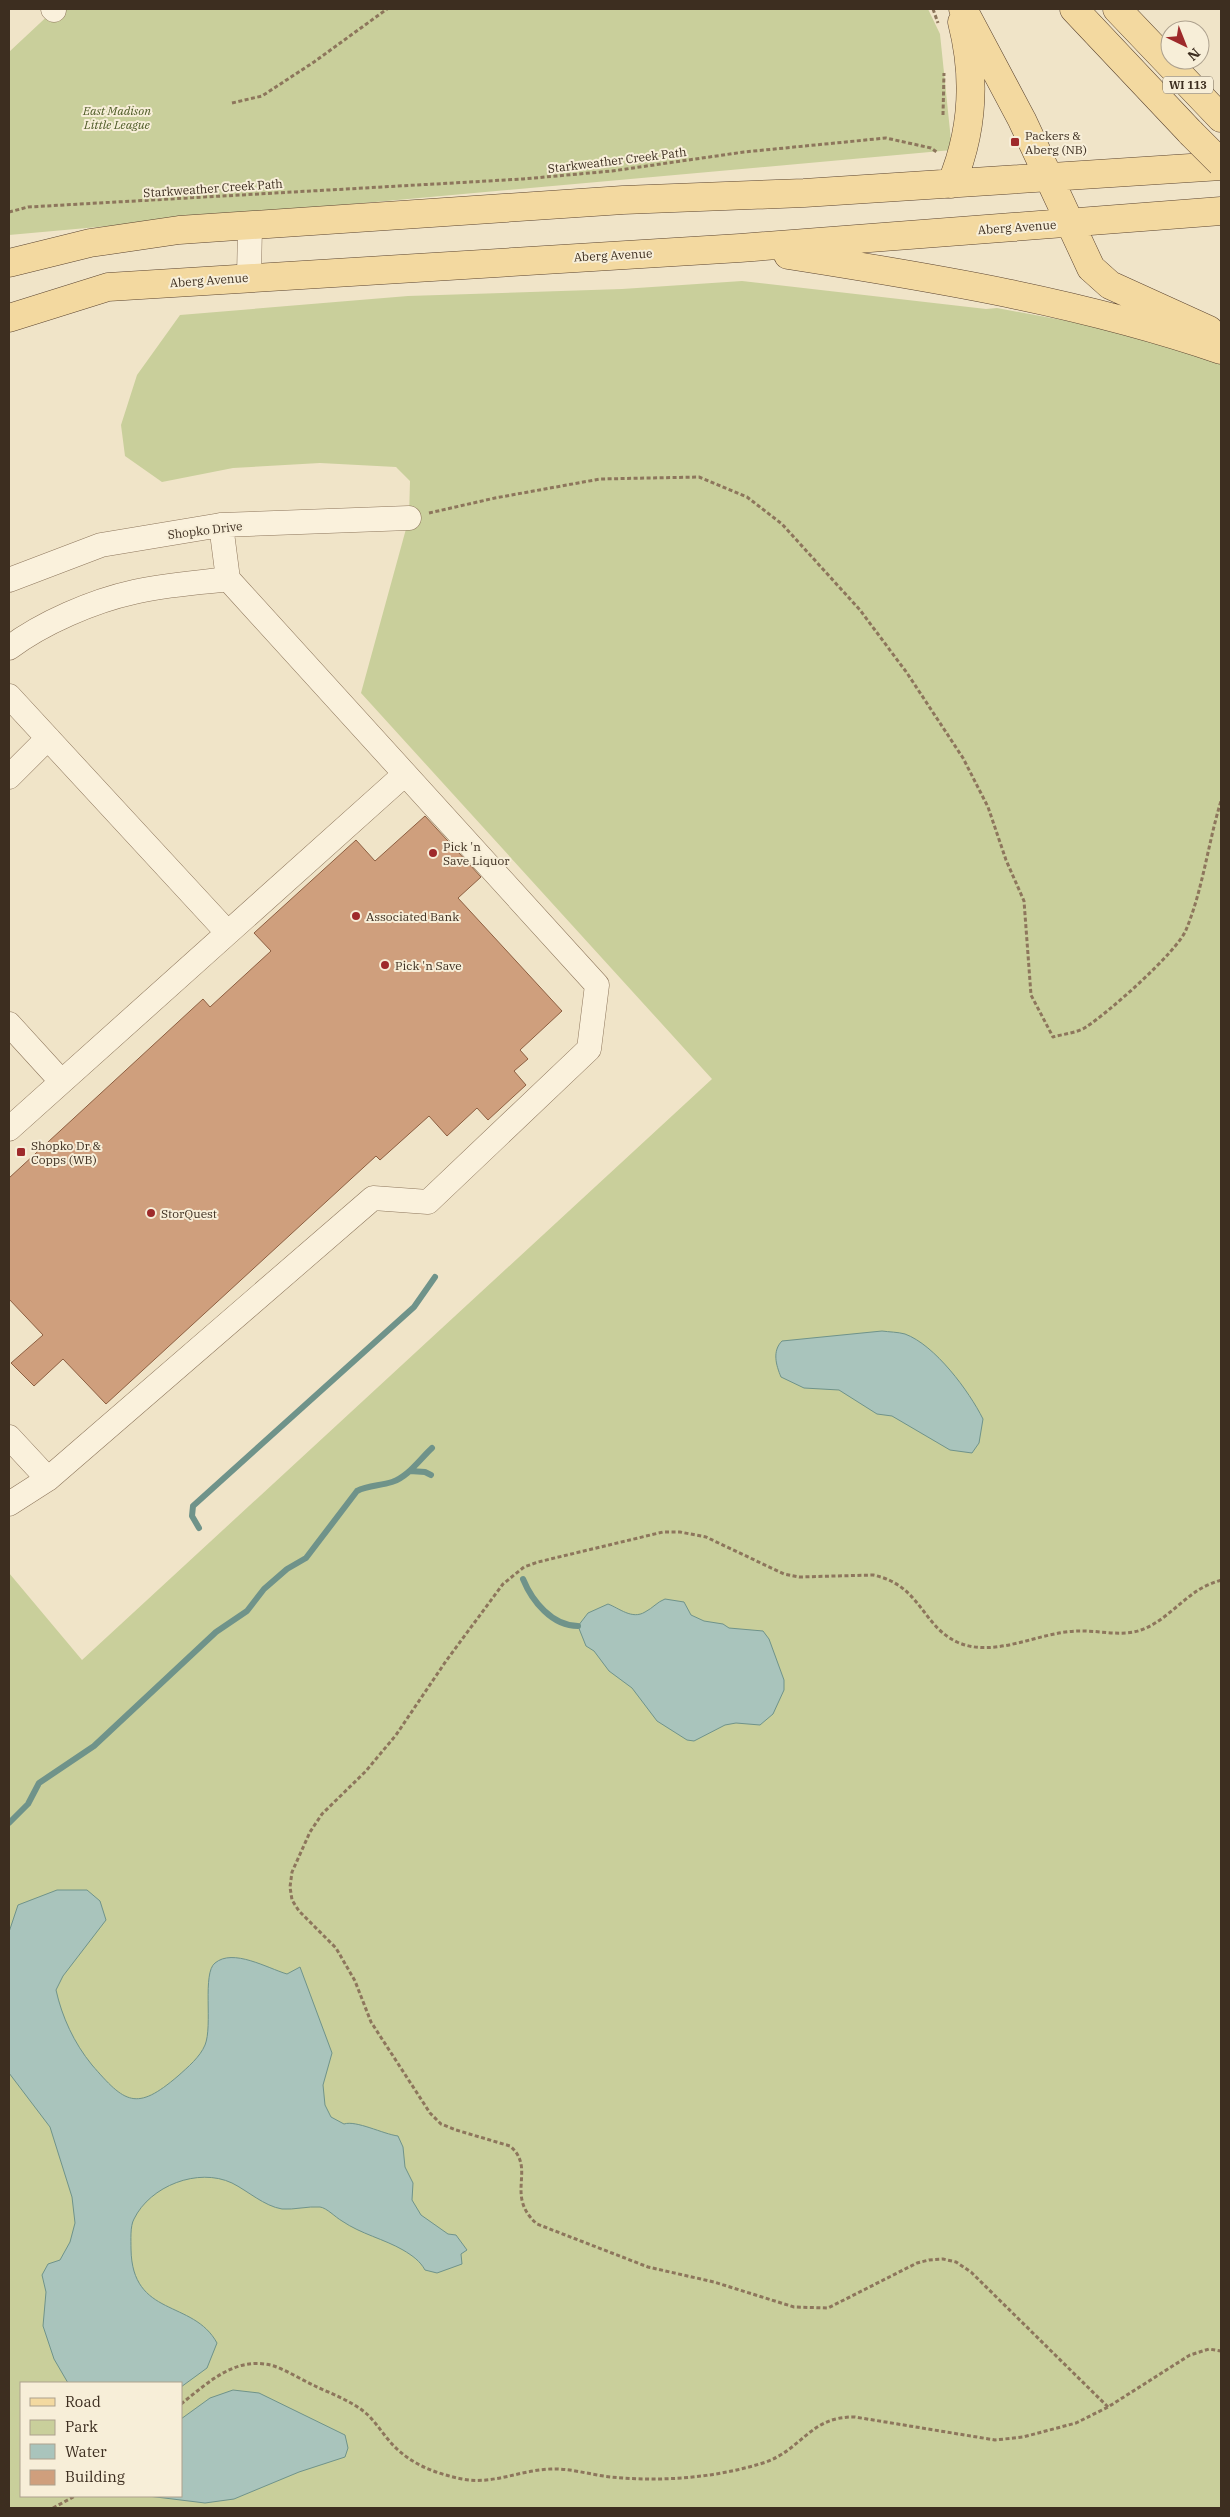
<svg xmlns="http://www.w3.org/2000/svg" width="1230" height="2517" viewBox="0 0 1230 2517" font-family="'IBM Plex Serif',serif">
<rect width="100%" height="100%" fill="#f0e4c8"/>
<!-- green -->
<path fill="#c9cf9b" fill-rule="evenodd" d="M55,9H928L940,34L952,150L9,235V52Z
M742,281L986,309L997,308L1127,332L1221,364V2508H9V1573L82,1660L712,1079L361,693L409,518L410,481L396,467L320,463L233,468L162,482L125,456L121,425L137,375L180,315L408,296L622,289ZM21,2383H181V2496H21Z"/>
<!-- water -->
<path fill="#a9c4bc" stroke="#6f938a" d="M882,1331C889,1332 898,1332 905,1334C935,1345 969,1391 983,1419L979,1443L972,1453L950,1450L892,1416L877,1414L839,1390L804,1388L781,1377C776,1365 772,1351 782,1341Z
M665,1599L684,1602L691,1615L704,1621L723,1624L729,1628L763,1631L769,1639L784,1680V1690L773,1714L760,1725L736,1723L725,1725L694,1741L687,1740L657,1721L632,1688L609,1671L594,1651L586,1646L578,1626L588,1613L608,1604C619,1608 632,1620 645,1612C653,1608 657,1602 665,1599Z
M57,1890H87L100,1901L106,1920L63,1976L56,1990C62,2017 74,2043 92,2065C125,2103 136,2112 178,2076C188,2067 200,2057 205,2045C213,2026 202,1973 215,1963C233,1948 267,1968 287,1974L300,1967L332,2053L323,2085L325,2105L331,2117L344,2124C356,2120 383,2134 398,2136L403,2147L405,2167L413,2183L412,2200L421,2215L448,2234L456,2235L467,2250L461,2254L462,2264L437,2273L425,2270C420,2261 413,2256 403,2250C384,2239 361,2234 342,2221C335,2217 327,2208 320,2207C308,2206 294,2210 282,2209C264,2206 248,2191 232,2183C198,2167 150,2186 134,2219C130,2226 131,2240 131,2249C132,2318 193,2299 217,2343L207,2368L181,2387V2383H68L54,2359L43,2326L46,2292L42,2275L48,2264L60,2260L70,2242L75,2223L72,2197L50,2127L9,2073V1932L18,1905Z
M233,2390L259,2393L345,2435L348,2448L345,2457L299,2472L234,2499L205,2503L148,2496H181V2419L210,2398Z"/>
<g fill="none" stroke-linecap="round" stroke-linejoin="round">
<!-- stream -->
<path stroke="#6f938a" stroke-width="6" d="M410,1471L425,1472L431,1475
M199,1528L192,1516L193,1506L414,1307L435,1277
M523,1579C532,1601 552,1626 578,1626
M9,1823L28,1804L39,1783L94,1746L216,1632L247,1611L264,1589L287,1569L306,1558L357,1491C368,1485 380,1486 392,1482C408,1477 420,1459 432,1448"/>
</g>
<!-- building -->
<path fill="#cf9f7d" stroke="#8d5f41" d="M425,816L481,877L458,898L562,1011L520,1050L528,1059L514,1071L526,1085L488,1120L477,1108L447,1136L429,1116L380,1160L376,1156L106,1404L63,1359L34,1386L11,1363L43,1335L9,1299V1178L203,999L210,1007L271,951L254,933L356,840L375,861Z"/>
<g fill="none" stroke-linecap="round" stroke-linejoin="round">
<!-- minor casing -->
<g stroke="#8d765c" stroke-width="25">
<path id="minor" d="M53,9L54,10
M249,277L250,226
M9,580L101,545L221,525L409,518
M9,648C42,623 93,601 134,592C164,585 197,583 228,579
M9,696L227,932
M9,777L48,738
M9,1024L61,1081
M9,1129L405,774
M9,1437L48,1479
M9,1504L48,1479L373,1198L428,1202L589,1049L597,985L228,579L221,525"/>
</g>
<!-- major casing -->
<g stroke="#5b4430" stroke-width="29">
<path id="major" d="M963,9L1022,120L1091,268L1110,285L1209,330
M1074,9L1191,133
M1117,9L1221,118
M951,184C973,132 976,77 962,22
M788,255C935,278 1081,302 1221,350
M9,263L90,243L179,230L623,200L804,193L1221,166
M9,318L108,287L740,248L1221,211"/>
</g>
<!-- path -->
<path stroke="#8d765c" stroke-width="3" stroke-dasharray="4 2.5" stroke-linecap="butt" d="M933,9L938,23
M232,103L262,96L314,62L387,9
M943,115L944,73
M9,212L28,207L523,179L612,171L744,152L886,138L931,148L938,153
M429,513L495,498L600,479L699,477L747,497L782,524L860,610L907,673L963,758L988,807L1006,860L1024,901L1031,995L1053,1037C1063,1034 1077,1033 1086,1027C1108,1013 1177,952 1186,930C1203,889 1208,843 1221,801
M181,2404C209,2382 236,2355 274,2366C288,2371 302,2380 315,2386C332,2394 354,2402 368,2415C379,2426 386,2439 397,2449C415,2466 438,2474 462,2479C493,2485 520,2470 551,2469C570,2468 591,2475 611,2477C662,2482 714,2478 763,2463C803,2450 809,2416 855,2417L995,2440L1023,2437L1076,2423L1108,2407L1190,2355L1209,2349L1221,2351
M1108,2407L971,2272L956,2262L943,2259L929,2260L917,2263L828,2308L794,2307L714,2282L648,2267L537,2224C504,2195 537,2169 510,2146L456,2130L441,2124L430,2113L371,2022L355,1981L336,1948L299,1911L292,1900L290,1887L292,1872L310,1832L322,1814L366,1771L396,1735L446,1661L503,1584L524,1567L538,1562L663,1532H680L706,1537L784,1574L799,1577L873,1575C921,1585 921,1625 957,1642C994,1659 1039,1632 1077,1631C1098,1630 1121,1637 1141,1630C1161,1623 1177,1605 1194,1593C1202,1587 1212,1583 1221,1580
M53,2508L75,2496"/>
<!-- minor -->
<use href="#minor" stroke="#faf1dc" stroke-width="24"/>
<!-- major -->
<use href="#major" stroke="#f3d9a0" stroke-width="28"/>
<!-- major-bridge casing -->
<g stroke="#5b4430" stroke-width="29" stroke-linecap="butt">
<path id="major-bridge" d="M1191,133L1221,163"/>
</g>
<!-- major-bridge -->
<use href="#major-bridge" stroke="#f3d9a0" stroke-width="28"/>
</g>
<!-- markers -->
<g fill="#9e2a2b" stroke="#f7eed8" stroke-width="2">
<rect x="1010" y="137" width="10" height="10" rx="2.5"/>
<circle cx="433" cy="853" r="5"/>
<circle cx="356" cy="916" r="5"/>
<circle cx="385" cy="965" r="5"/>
<rect x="16" y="1147" width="10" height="10" rx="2.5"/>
<circle cx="151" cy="1213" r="5"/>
</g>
<g text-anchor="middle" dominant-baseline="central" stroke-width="4" stroke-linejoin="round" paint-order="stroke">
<!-- shield labels -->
<rect fill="#f7eed8" stroke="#756857" stroke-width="1" x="1163" y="76.5" width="50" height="17" rx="4"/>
<g font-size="11" font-weight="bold" fill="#3d2e20">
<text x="1188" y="85">WI 113</text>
</g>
<!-- park labels -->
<g font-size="12" font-style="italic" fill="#4d5a26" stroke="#f7eed8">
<text x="117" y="110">East Madison<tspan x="117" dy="14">Little League</tspan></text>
</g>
<!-- poi labels -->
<g font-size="12" fill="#3d2e20" stroke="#f7eed8" text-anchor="start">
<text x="1025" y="135">Packers &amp;<tspan x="1025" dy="14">Aberg (NB)</tspan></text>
<text x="443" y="846">Pick 'n<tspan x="443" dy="14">Save Liquor</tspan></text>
<text x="366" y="916">Associated Bank</text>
<text x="395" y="965">Pick 'n Save</text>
<text x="31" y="1145">Shopko Dr &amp;<tspan x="31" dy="14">Copps (WB)</tspan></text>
<text x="161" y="1213">StorQuest</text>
</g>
<!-- street labels -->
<g font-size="12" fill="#3d2e20" stroke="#f7eed8">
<text transform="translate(617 160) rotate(-7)">Starkweather Creek Path</text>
<text transform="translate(213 188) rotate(-4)">Starkweather Creek Path</text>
<text transform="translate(1017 227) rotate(-4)">Aberg Avenue</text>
<text transform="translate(613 255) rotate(-3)">Aberg Avenue</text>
<text transform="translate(209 280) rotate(-4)">Aberg Avenue</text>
<text transform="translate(205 530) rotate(-7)">Shopko Drive</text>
</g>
</g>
<!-- border -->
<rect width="1230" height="2517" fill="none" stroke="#3d2e20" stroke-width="20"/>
<!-- legend -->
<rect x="20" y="2382" width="162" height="115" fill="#f7eed8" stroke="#ada18e"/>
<rect x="30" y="2398" width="25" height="8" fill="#f3d9a0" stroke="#ada18e"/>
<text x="65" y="2407" font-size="15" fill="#3d2e20">Road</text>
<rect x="30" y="2420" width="25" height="15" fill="#c9cf9b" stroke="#ada18e"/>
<text x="65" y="2432" font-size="15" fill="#3d2e20">Park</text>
<rect x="30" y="2444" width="25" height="15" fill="#a9c4bc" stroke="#ada18e"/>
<text x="65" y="2457" font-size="15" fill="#3d2e20">Water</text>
<rect x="30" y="2470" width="25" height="15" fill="#cf9f7d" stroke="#ada18e"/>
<text x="65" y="2482" font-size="15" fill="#3d2e20">Building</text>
<!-- north arrow -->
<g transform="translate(1185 45) rotate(137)"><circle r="24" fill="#f7eed8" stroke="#ada18e"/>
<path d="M0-4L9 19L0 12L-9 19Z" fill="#9e2a2b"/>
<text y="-8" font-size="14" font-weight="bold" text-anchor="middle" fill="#3d2e20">N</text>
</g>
</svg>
